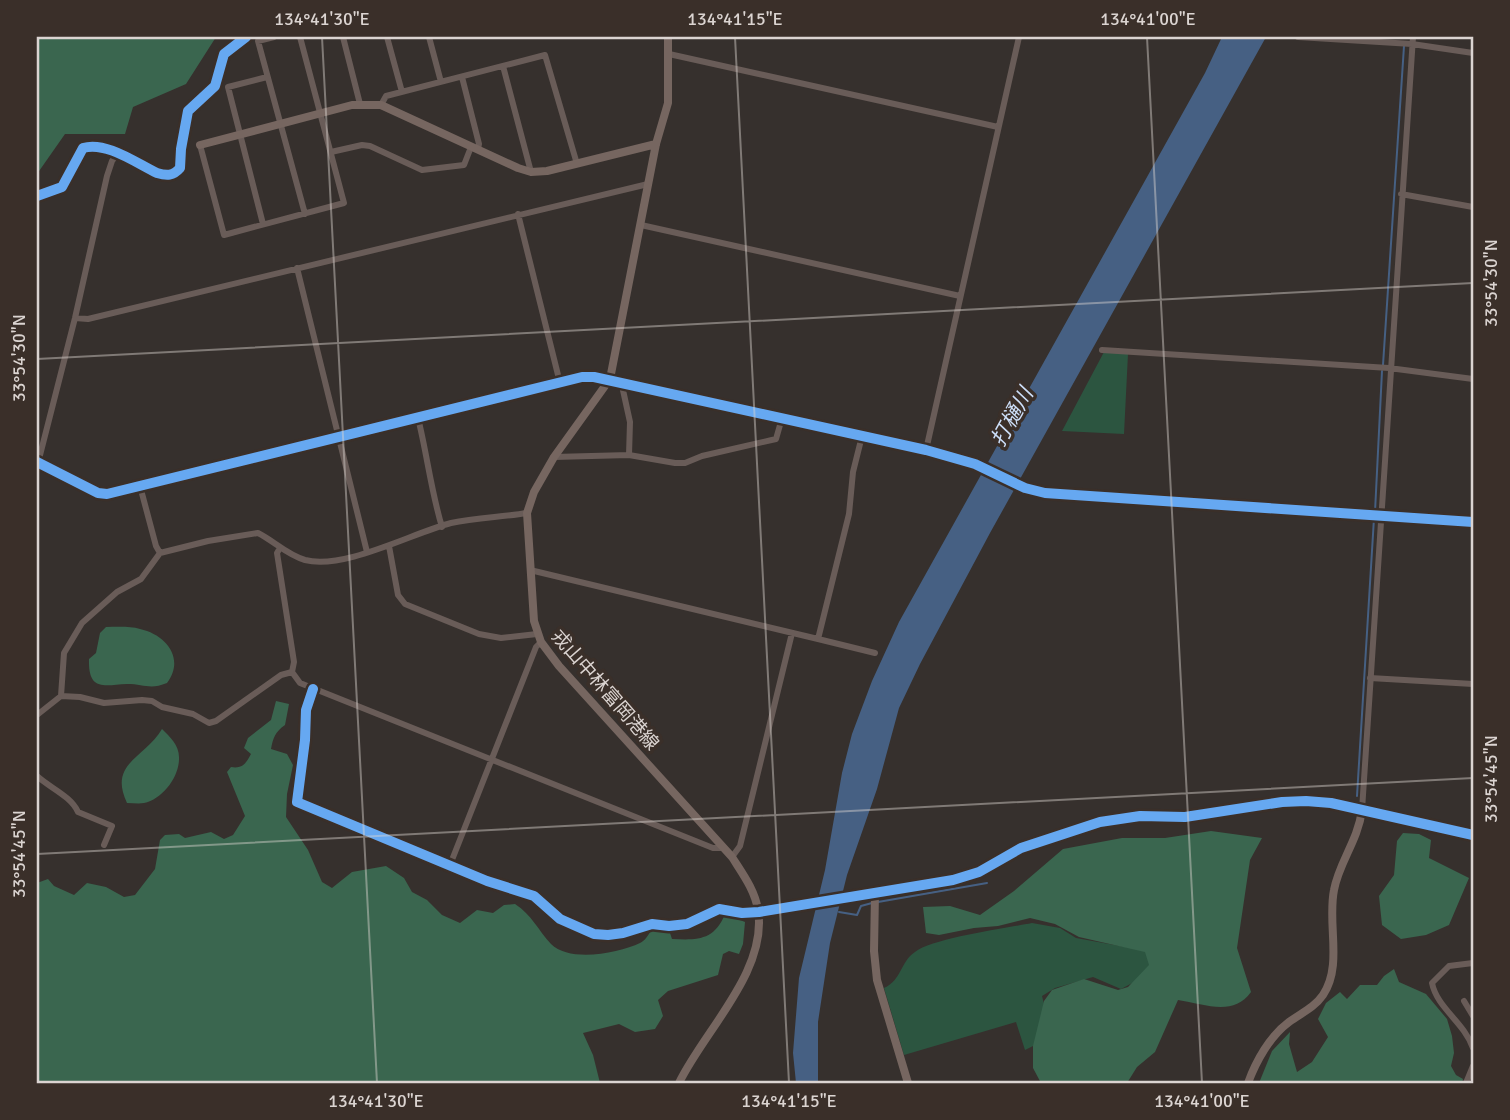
<svg xmlns="http://www.w3.org/2000/svg" width="1510" height="1120" viewBox="0 0 1510 1120" font-family="Signika,'Noto Sans JP',sans-serif">
<rect width="100%" height="100%" fill="#36302d"/>
<!-- green -->
<path fill="#2c5540" d="M1104,352L1128,354L1124,434L1062,431Z
M1032,923L1060,928L1076,938L1153,952L1159,961L1140,979L1121,989L1093,977L1055,988L1042,996L1047,1016L1041,1042L1025,1050L1016,1022L904,1055L884,988C902,980 900,962 915,952C933,938 1007,928 1032,923Z"/>
<!-- forest -->
<path fill="#3a664f" d="M37,37H216L186,84L133,107L125,134H65L37,174Z
M106,627C117,627 130,626 140,629C167,635 185,659 167,683C150,690 144,684 127,684C104,685 88,692 89,659L96,653L100,633Z
M276,701L289,704L285,725C275,732 273,738 271,749L287,754L293,765L287,794L286,817L308,850L322,882L332,888L352,872L386,866L404,878L412,892L427,900L442,915L460,923L477,910L493,913L504,905L515,904C532,915 538,930 551,944C570,963 619,953 640,943C645,941 648,935 651,931L669,930L672,939C697,940 714,941 725,914L745,922L743,944L739,954L729,951L723,954L718,975L668,991L658,1000L663,1016L655,1029L635,1032L619,1024L583,1033L593,1055L600,1083H37V883L48,879L54,886L74,895L87,883L106,887L124,897L135,895L155,869L160,840L165,835L179,834L185,838L211,832L224,839L233,835L245,816L227,772L231,767C243,769 246,763 251,754L244,748L248,738L271,720Z
M162,729C170,737 179,745 179,757C180,776 163,799 144,803C139,804 133,803 127,803C108,763 145,758 162,729Z
M1211,831L1262,838L1250,860L1237,948L1251,992C1233,1017 1205,1004 1178,1000L1155,1052L1137,1067L1127,1083H1041L1033,1068V1046L1044,1001L1052,990L1084,979L1118,990L1128,987L1149,965L1145,952L1079,937L1055,924L1030,918L998,926L974,928L939,935L926,933L923,907L950,906L980,915L1014,891L1063,849L1122,838H1165Z
M1403,833L1419,834L1431,840L1429,858L1469,878L1449,925L1426,935L1401,939L1382,925L1379,896L1394,875L1397,841Z
M1394,969L1399,982L1426,994L1447,1019L1452,1036L1454,1053L1451,1066L1456,1075L1463,1079L1462,1083H1259L1272,1051L1290,1032L1289,1044L1297,1072L1312,1062L1328,1037L1318,1019L1326,1003L1340,992L1347,999L1360,985H1377L1384,976Z"/>
<!-- water -->
<path fill="#466083" d="M1222,37H1266L990,533L920,664L899,708L877,789L847,875L830,943L818,1022V1083H796L793,1053L799,978L825,870L842,773L852,734L872,681L899,622L1205,73Z"/>
<g fill="none" stroke-linecap="round" stroke-linejoin="round">
<!-- stream -->
<path stroke="#466083" stroke-width="2" d="M1383,365L1404,46
M1375,512L1382,371
M1357,796L1374,518
M878,902L987,883
M839,912L857,915L861,906L872,903"/>
<!-- street -->
<path stroke="#695c58" stroke-width="6" d="M274,37L258,41L305,214
M343,37L360,104
M387,37L402,92
M429,37L441,82
M1298,37L1412,44L1473,53
M669,54L998,127
M503,66L531,172
M462,77L479,144L478,149
M381,105L386,96L545,55L577,164
M200,145L224,235L344,203L300,37
M331,152L362,145L370,146L422,170L464,165L471,147
M1401,194L1473,207
M518,214L560,383
M263,224L228,87L267,77
M641,225L960,296
M297,268L367,552
M75,318L88,319L648,184
M1102,350L1389,368L1473,379
M621,381L630,422L629,455
M418,418C427,454 431,491 442,527
M926,450L1019,37
M554,457L629,455L675,463H685L702,456L776,439L782,418
M37,462L98,493L107,494L582,377H594L926,450L975,464L1025,488L1045,493L1473,522
M38,463L75,318L107,176L112,161L117,154
M140,486L156,546L160,553
M389,546L398,595L405,604L479,634L501,638L537,634
M280,548L277,553L294,662L292,672L300,683L713,848H724
M530,570L818,639L849,514L853,472L862,436
M818,639L875,653
M1370,678L1473,684
M313,689L306,710L305,740L296,795L297,802L301,805L487,881L534,896L560,919L594,934L608,935L623,933L652,924L669,926L687,924L719,909L742,913L759,912
M61,696L80,697L104,703L142,700L152,701L162,707L193,714L209,723L216,721L281,675L292,672
M37,715L61,696L64,653L82,623L117,592L141,579L160,553L208,541L258,533C274,541 287,555 305,560C345,570 412,533 451,523C476,518 502,517 527,513
M37,776C50,788 71,796 78,812L112,826L104,845
M1362,810L1413,37
M732,857L740,846L792,633
M450,865L536,647L541,642
M1473,963L1449,966L1432,983C1437,1008 1464,1022 1473,1048
M1464,1001L1473,1016
M1466,1083L1473,1066"/>
<!-- secondary -->
<path stroke="#766660" stroke-width="8" d="M668,37V103L656,144L610,379L554,457L534,492L527,513L534,621L541,642L559,666L732,857C742,873 755,890 758,910C768,971 704,1031 679,1083
M200,145L352,105H381L518,168L531,172L547,171L656,144
M37,196L62,187L83,148C106,141 136,163 157,173C167,176 173,176 180,168L181,149L188,111L215,86L224,54L246,37
M875,893L874,951L877,980L908,1083
M759,912L965,877L1038,842L1100,822L1119,818L1185,817L1282,802L1306,801L1362,810L1473,835
M1248,1083C1256,1061 1270,1036 1289,1022C1301,1013 1314,1008 1323,995C1343,965 1327,924 1334,890C1339,862 1358,841 1362,810"/>
<!-- cycleway casing -->
<g stroke="#3a2f29" stroke-width="15">
<path id="cycleway" d="M37,196L62,187L83,148C106,141 136,163 157,173C167,176 173,176 180,168L181,149L188,111L215,86L224,54L246,37
M37,462L98,493L107,494L582,377H594L926,450L975,464L1025,488L1045,493L1473,522
M313,689L306,710L305,740L297,802L487,881L534,896L560,919L594,934L608,935L623,933L652,924L669,926L687,924L719,909L742,913L759,912L953,880L979,872L1021,848L1100,822L1140,816L1185,817L1282,802L1306,801L1331,803L1473,835"/>
</g>
<!-- cycleway -->
<use href="#cycleway" stroke="#66a8f1" stroke-width="10"/>
</g>
<!-- ticks -->
<path fill="none" stroke="#dbd4d1" stroke-width="2" stroke-opacity="0.45" d="M322,37L377,1083M735,37L789,1083M1147,37L1202,1083M37,359L1473,283M37,854L1473,778"/>
<g text-anchor="middle" dominant-baseline="central" stroke-width="7" stroke-linejoin="round" paint-order="stroke">
<!-- street labels -->
<g font-size="19" fill="#dbd4d1" stroke="#3a2f29">
<text transform="translate(605 690) rotate(49)">戎山中林富岡港線</text>
</g>
<!-- water labels -->
<g font-size="21" font-style="italic" fill="#cddff9" stroke="#3a2f29">
<text transform="translate(1012 417) rotate(-61)">打樋川</text>
</g>
</g>
<!-- border -->
<rect width="1510" height="1120" fill="none" stroke="#3a2f29" stroke-width="77"/>
<rect x="38" y="38" width="1434" height="1044" fill="none" stroke="#dbd4d1" stroke-width="2.5"/>
<g font-size="18" text-anchor="middle" fill="#dbd4d1">
<text x="322" y="25">134°41'30"E</text>
<text x="735" y="25">134°41'15"E</text>
<text x="1148" y="25">134°41'00"E</text>
<text transform="translate(1491 283) rotate(-90)" y="6">33°54'30"N</text>
<text transform="translate(19 358) rotate(-90)" y="6">33°54'30"N</text>
<text transform="translate(1491 779) rotate(-90)" y="6">33°54'45"N</text>
<text transform="translate(19 854) rotate(-90)" y="6">33°54'45"N</text>
<text x="376" y="1107">134°41'30"E</text>
<text x="789" y="1107">134°41'15"E</text>
<text x="1202" y="1107">134°41'00"E</text>
</g>
</svg>
